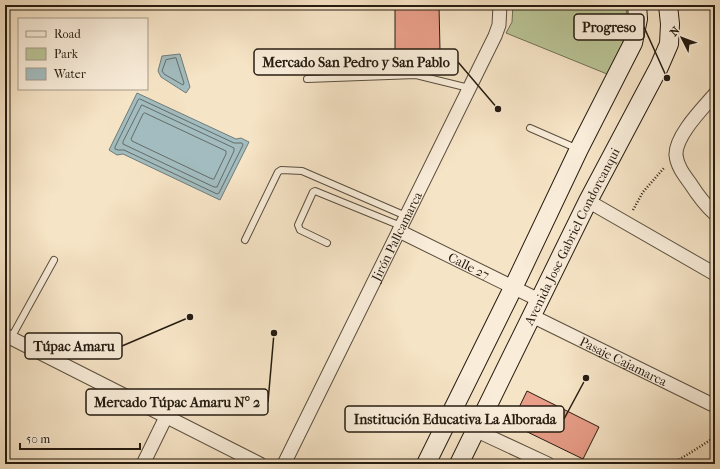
<svg xmlns="http://www.w3.org/2000/svg" width="720" height="469" viewBox="0 0 720 469" font-family="'IM FELL French Canon',serif">
<rect width="100%" height="100%" fill="#f6e4c6"/>
<filter id="stains"><feTurbulence type="fractalNoise" baseFrequency=".005" numOctaves="4"/><feColorMatrix values="0 0 0 0 .2 0 0 0 0 .09 0 0 0 0 .02 0 0 0 .5 -.17"/></filter>
<radialGradient id="worn" r=".72"><stop offset=".6" stop-color="#630" stop-opacity="0"/><stop offset="1" stop-color="#630" stop-opacity=".3"/></radialGradient>
<!-- green -->
<path fill="#bac597" stroke="#707054" d="M513,5H626L627,21L623,43L607,74L506,33L512,22Z"/>
<!-- water -->
<path fill="#a2bcbf" stroke="#707c79" d="M180,54L190,87L186,93L161,77L158,71L162,56Z
M137,93L236,139L241,138L249,142L220,200L123,154L117,155L109,150Z"/>
<g fill="none" stroke-linecap="round" stroke-linejoin="round">
<!-- shore -->
<path stroke="#646c68" stroke-width="1" d="M176,58L184,83L183,85L164,74L162,71L166,60Z
M140,99L234,143H242L243,145L219,193L217,194L124,150H118L115,149V147L138,100Z
M142,105L234,148V151L217,187H214L123,144V142Z
M145,113L226,151V154L214,179H212L132,141L131,139L143,114Z"/>
</g>
<!-- building -->
<path fill="#e99e89" stroke="#261c10" d="M395,5H439L440,51L414,52V57H395Z
M527,391L599,427L583,459L511,424Z"/>
<g fill="none" stroke-linecap="round" stroke-linejoin="round">
<!-- service casing -->
<g stroke="#5a4e3e" stroke-width="8">
<path id="service" d="M307,79L416,75L469,88
M530,128L578,149
M245,240L278,172L281,170L302,171L406,216
M327,243L300,230L298,225L313,192L315,191L401,226
M11,338L54,260"/>
</g>
<!-- minor casing -->
<g stroke="#5a4e3e" stroke-width="15">
<g id="minor">
<path d="M715,94C703,108 675,136 676,155C677,166 684,175 690,183C697,194 705,205 715,214"/>
<path d="M588,201L715,274"/>
<path id="s1" d="M399,231L539,300"/>
<path id="s2" d="M532,316L715,406"/>
<path d="M5,335L260,464"/>
<path d="M475,430L548,464"/>
<path d="M143,464L166,417"/>
<path id="s3" d="M284,464L495,36L499,25L500,5"/>
</g>
</g>
<!-- secondary casing -->
<g stroke="#261c10" stroke-width="20">
<g id="secondary">
<path d="M426,464L513,288L579,149L633,43L638,19L637,5"/>
<path id="s4" d="M459,464L588,201L659,67L669,44L670,24L668,5"/>
</g>
</g>
<!-- path -->
<path stroke="#261c10" stroke-width="2.5" stroke-dasharray="1 2" stroke-linecap="butt" d="M633,210L643,192L664,168
M671,464L690,453L715,437"/>
<!-- service -->
<use href="#service" stroke="#f9edda" stroke-width="6"/>
<!-- minor -->
<use href="#minor" stroke="#f9edda" stroke-width="13"/>
<!-- secondary -->
<use href="#secondary" stroke="#f9edda" stroke-width="18"/>
</g>
<g text-anchor="middle" dominant-baseline="central" stroke-width="3.5" stroke-linejoin="round" paint-order="stroke">
<!-- street labels -->
<g font-size="13" fill="#261c10" stroke="#f9edda">
<text stroke="none"><textPath href="#s3" startOffset="254">Jirón Pallcamarca</textPath></text>
<text stroke="none"><textPath href="#s4" startOffset="254">Avenida Jose Gabriel Condorcanqui</textPath></text>
<text stroke="none"><textPath href="#s1" startOffset="78">Calle 27</textPath></text>
<text stroke="none"><textPath href="#s2" startOffset="102">Pasaje Cajamarca</textPath></text>
</g>
</g>
<!-- callouts -->
<path fill="none" stroke="#261c10" stroke-width="1.5" d="M667 78L644 27M498 109L458 62M190 317L122 346M274 333L268 402M586 378L564 419"/>
<g fill="#261c10" stroke="#f9edda" stroke-width="1.5">
<circle cx="667" cy="78" r="4"/>
<circle cx="498" cy="109" r="4"/>
<circle cx="190" cy="317" r="4"/>
<circle cx="274" cy="333" r="4"/>
<circle cx="586" cy="378" r="4"/>
</g>
<g fill="#f9edda" stroke="#261c10" stroke-width="1.5">
<rect x="574" y="14" width="70" height="26" rx="4"/>
<rect x="254" y="49" width="204" height="26" rx="4"/>
<rect x="25" y="333" width="97" height="26" rx="4"/>
<rect x="86" y="389" width="182" height="26" rx="4"/>
<rect x="345" y="406" width="219" height="26" rx="4"/>
</g>
<g font-size="14" text-anchor="middle" font-weight="bold" fill="#261c10">
<text x="609" y="32">Progreso</text>
<text x="356" y="67">Mercado San Pedro y San Pablo</text>
<text x="74" y="351">Túpac Amaru</text>
<text x="177" y="407">Mercado Túpac Amaru N° 2</text>
<text x="455" y="424">Institución Educativa La Alborada</text>
</g>
<!-- margin -->
<rect width="720" height="469" fill="none" stroke="#f6e4c6" stroke-width="20"/>
<rect x="6" y="6" width="708" height="457" fill="none" stroke="#261c10" stroke-width="2"/>
<rect x="10" y="10" width="700" height="449" fill="none" stroke="#261c10"/>
<!-- legend -->
<rect x="18" y="18" width="130" height="72" fill="#f9edda" stroke="#a59989"/>
<rect x="26" y="31" width="20" height="6" fill="#f9edda" stroke="#a59989"/>
<text x="54" y="38" font-size="12" fill="#261c10">Road</text>
<rect x="26" y="48" width="20" height="12" fill="#bac597" stroke="#a59989"/>
<text x="54" y="58" font-size="12" fill="#261c10">Park</text>
<rect x="26" y="68" width="20" height="12" fill="#a2bcbf" stroke="#a59989"/>
<text x="54" y="78" font-size="12" fill="#261c10">Water</text>
<!-- north arrow -->
<g transform="translate(682 38) rotate(312)" stroke="#f9edda" stroke-width="3" paint-order="stroke">
<path d="M0-3L7 15L0 10L-7 15Z" fill="#261c10"/>
<text y="-6" font-size="11" font-weight="bold" text-anchor="middle" fill="#261c10">N</text>
</g>
<!-- scale -->
<path d="M20 443v6h120v-6" fill="none" stroke="#261c10" stroke-width="2"/>
<text x="26" y="443" font-size="12" fill="#261c10" stroke="#f9edda" stroke-width="3" paint-order="stroke">50 m</text>
<rect width="100%" height="100%" filter="url(#stains)"/>
<rect width="100%" height="100%" fill="url(#worn)"/>
</svg>
